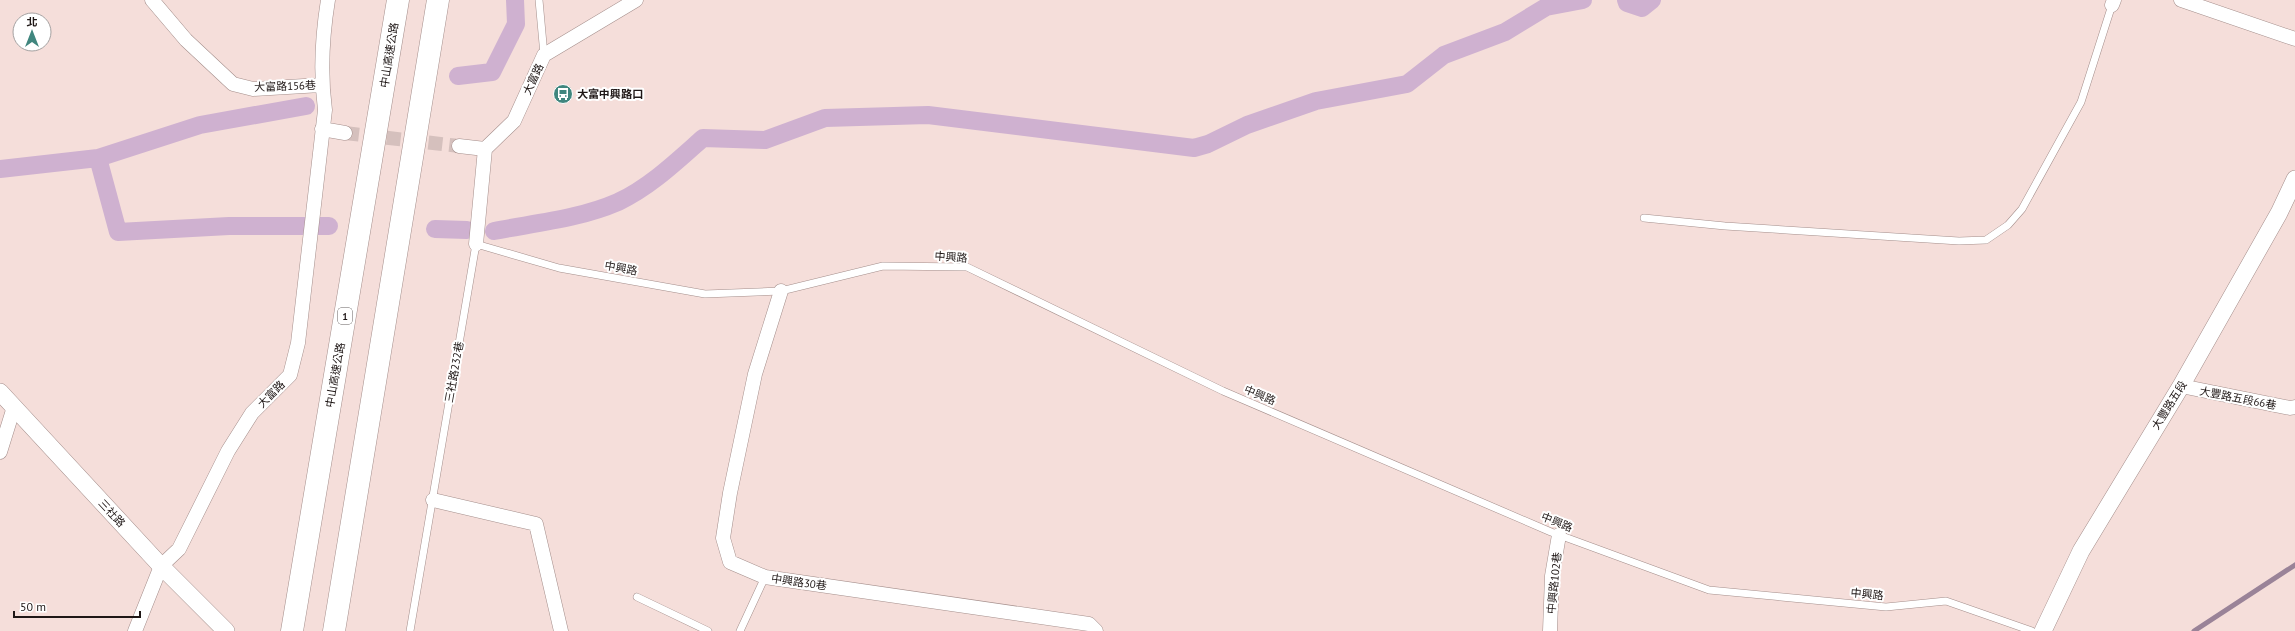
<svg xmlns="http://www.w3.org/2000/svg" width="2295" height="631" viewBox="0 0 2295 631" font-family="'PT Sans','Noto Sans TC',sans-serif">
<rect width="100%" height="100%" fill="#f5deda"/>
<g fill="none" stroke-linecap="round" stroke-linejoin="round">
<!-- stream -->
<path stroke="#9a8398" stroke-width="5" d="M2194,631L2295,565"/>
<!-- canal -->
<path stroke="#cfb1d0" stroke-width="18" d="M1626,0L1627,3L1642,8L1652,0
M458,76L492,72L516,24L515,0
M98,158L118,232L229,226H329
M0,169L98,158L200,125L306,106
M435,229L467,230
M494,231C535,223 579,219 618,202C650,187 677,161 703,138L765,140L825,118L928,115L1194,148L1208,144L1247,125L1316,101L1407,84L1444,55L1505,32L1546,7L1583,0"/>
<!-- minor-tunnel -->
<path stroke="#d5c0bd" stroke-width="14" stroke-dasharray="14 7" stroke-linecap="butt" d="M345,133L459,146"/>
<!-- service casing -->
<g stroke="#a48e8b" stroke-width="8">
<path id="service" d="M539,0L544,55
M1644,218L1725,226L1959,241L1986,240L2008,225L2022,209L2081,102L2112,5
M637,597L708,631
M410,631L476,244L559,268L705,294L781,291L883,266L967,267L1223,391L1551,532L1709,590L1886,607L1946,601L2032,631
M740,631L765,577"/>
</g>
<!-- minor casing -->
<g stroke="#a48e8b" stroke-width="15">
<path id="minor" d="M152,0L186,40L233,84L253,89L321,85
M2181,0L2295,39
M2112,5L2114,0
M322,129L345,133
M459,146L485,149
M476,244L485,149L514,121L544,55L636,0
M781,291L755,374L730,493L723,538L730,562L765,577L1089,624L1096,631
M2181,386L2290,408L2295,407
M0,452L14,407
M433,500L536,524L561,631
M135,631L161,566L179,549L228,451L252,413L290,375L298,343L325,110C320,72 322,37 328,0
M1550,631L1552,576L1559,535"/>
</g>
<!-- tertiary casing -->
<g stroke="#a48e8b" stroke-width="18">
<path id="tertiary" d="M0,392L161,566L226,631
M2043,631L2081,551L2181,386L2279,213L2295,179"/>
</g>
<!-- motorway casing -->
<g stroke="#a48e8b" stroke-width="23">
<path id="motorway" d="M292,631L398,0
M334,631L438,0"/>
</g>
<!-- service -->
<use href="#service" stroke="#fff" stroke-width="7"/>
<!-- minor -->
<use href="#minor" stroke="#fff" stroke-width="14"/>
<!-- tertiary -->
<use href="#tertiary" stroke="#fff" stroke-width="17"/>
<!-- motorway -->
<use href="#motorway" stroke="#fff" stroke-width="22"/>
</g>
<!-- icons -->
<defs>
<g id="bus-disc" transform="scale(1)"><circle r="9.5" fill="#40867e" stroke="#fff"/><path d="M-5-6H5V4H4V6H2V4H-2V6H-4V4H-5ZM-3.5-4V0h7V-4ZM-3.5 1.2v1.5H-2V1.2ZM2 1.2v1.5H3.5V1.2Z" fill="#fff"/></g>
</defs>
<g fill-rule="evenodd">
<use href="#bus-disc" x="563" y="94"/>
</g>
<g text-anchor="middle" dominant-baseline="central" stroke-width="4" stroke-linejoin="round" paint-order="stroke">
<!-- shield labels -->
<rect fill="#fff" stroke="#625d5c" stroke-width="1" x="338" y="308" width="14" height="16" rx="3"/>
<g font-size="10" font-weight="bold" fill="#1f1716">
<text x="345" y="316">1</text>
</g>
<!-- street labels -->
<g font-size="11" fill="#1f1716" stroke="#fff">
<text transform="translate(389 55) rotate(-81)">中山高速公路</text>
<text transform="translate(533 79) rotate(-65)">大富路</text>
<text transform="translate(285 86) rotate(-2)">大富路156巷</text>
<text transform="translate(951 257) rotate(4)">中興路</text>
<text transform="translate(621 268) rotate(10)">中興路</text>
<text transform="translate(454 372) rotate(-80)">三社路232巷</text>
<text transform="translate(335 375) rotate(-80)">中山高速公路</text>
<text transform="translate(271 394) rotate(-45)">大富路</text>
<text transform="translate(1260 395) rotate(23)">中興路</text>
<text transform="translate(2238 398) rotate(11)">大豐路五段66巷</text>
<text transform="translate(2169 405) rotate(-58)">大豐路五段</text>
<text transform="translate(112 513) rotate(47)">三社路</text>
<text transform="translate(1557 522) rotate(22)">中興路</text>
<text transform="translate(799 582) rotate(8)">中興路30巷</text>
<text transform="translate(1554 583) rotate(-84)">中興路102巷</text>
<text transform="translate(1867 594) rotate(5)">中興路</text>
</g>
<!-- poi labels -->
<g font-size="11" font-weight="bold" fill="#1f1716" stroke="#fff" text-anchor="start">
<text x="577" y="94">大富中興路口</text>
</g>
</g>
<!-- north arrow -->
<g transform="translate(32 32)"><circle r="19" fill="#ffffff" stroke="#a5a2a2"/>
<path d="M0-3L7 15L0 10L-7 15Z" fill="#40867e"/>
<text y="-6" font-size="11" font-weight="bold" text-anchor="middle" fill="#1f1716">北</text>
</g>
<!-- scale -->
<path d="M14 611v6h126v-6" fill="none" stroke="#1f1716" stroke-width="2"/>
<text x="20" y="611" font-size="12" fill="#1f1716" stroke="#ffffff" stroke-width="3" paint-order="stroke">50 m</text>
</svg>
